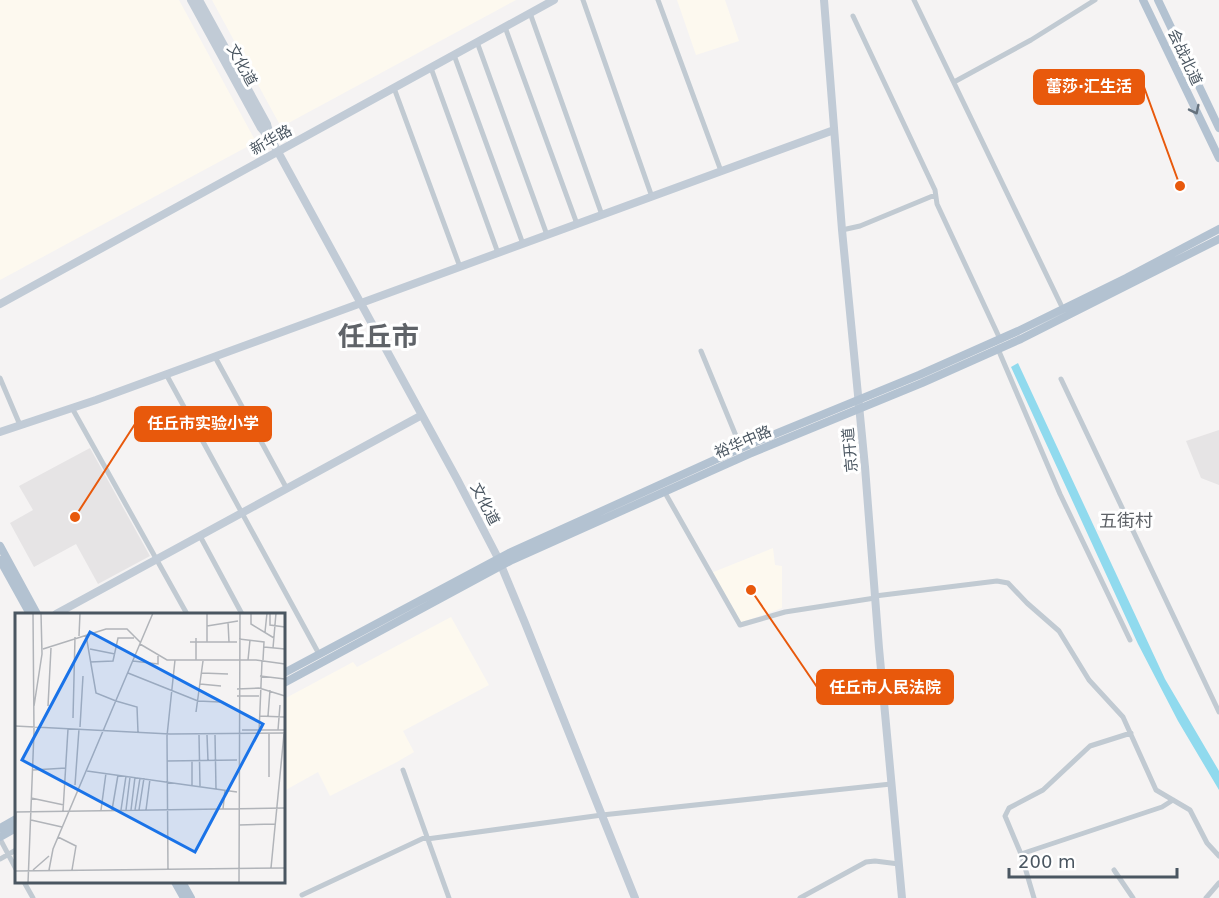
<svg xmlns="http://www.w3.org/2000/svg" width="1219" height="898" viewBox="0 0 1219 898" font-family="'DejaVu Sans','Noto Sans SC',sans-serif">
<rect width="100%" height="100%" fill="#f5f3f3"/>
<!-- commercial -->
<path fill="#fdf9ef" d="M0,0H179L256,142L0,280Z
M212,0H516L281,127Z
M677,0H725L739,41L696,55Z
M773,548L775,565L782,566V608L740,623L711,573Z
M451,617L489,685L403,731L414,752L397,762L330,796L318,772L284,791V699L353,662L357,667Z"/>
<!-- education -->
<path fill="#e6e4e5" d="M1219,430V485L1201,478L1186,441Z
M90,448L150,556L98,584L76,544L34,567L10,523L33,510L19,486Z"/>
<!-- water -->
<path fill="#90daee" d="M1018,363L1165,679L1219,771V790L1178,721L1138,644L1011,367Z"/>
<g fill="none" stroke-linecap="round" stroke-linejoin="round">
<!-- street -->
<path stroke="#c1cad2" stroke-width="5" d="M583,0L652,197
M658,0L721,171
M914,0L1063,309
M530,13L602,215
M853,16L935,190L937,204L1000,339
M505,27L577,224
M477,42L547,235
M454,55L523,244
M431,68L498,253
M954,82L1031,40L1095,0
M394,88L460,267
M842,230L860,226L935,195
M998,349L1060,494L1130,640
M701,351L741,448
M215,357L287,489
M166,374L319,654
M0,378L20,425
M1061,379L1219,712
M72,408L187,614
M664,491L740,625L785,612L875,598
M200,536L242,614
M875,596L997,581L1008,583L1027,603L1059,631L1089,680L1123,717L1156,790L1190,810L1207,843L1219,856
M403,770L449,898
M0,839L16,869
M427,839L602,815L891,784
M1021,854L1162,807L1173,800
M0,859L16,850
M1114,870L1133,898
M24,882L33,898
M302,895L426,837
M800,898L866,862L875,861L899,864
M1034,898L1021,854L1005,816L1009,808L1043,790L1090,746L1131,733
M1206,898L1219,883"/>
<!-- secondary -->
<path stroke="#c1cbd6" stroke-width="8" d="M191,0L261,128L272,141L457,479L498,558L525,623L635,898
M199,0L267,124L270,136
M824,0L842,230L865,467L879,648L902,898
M0,304L554,0
M0,432L96,400L834,130
M56,614L422,415"/>
<!-- primary -->
<path stroke="#b3c2d1" stroke-width="8" d="M1143,0L1219,158
M1158,0L1219,128
M0,546L37,614
M0,560L30,614
M284,673L509,553L741,448L919,375L1018,331L1126,278L1219,229
M284,683L512,560L749,454L922,383L1021,339L1219,239
M0,828L16,819
M0,837L16,828
M175,882L184,898
M182,882L191,898"/>
</g>
<!-- one-way arrows -->
<defs><path id="oneway-chevron" d="M-2-3.5L2.5 0L-2 3.5" fill="none" stroke-width="1.6" stroke-linecap="round" stroke-linejoin="round" transform="scale(1.5)"/></defs>
<use stroke="#64717d" href="#oneway-chevron" transform="translate(1195 110) rotate(64)"/>
<g text-anchor="middle" dominant-baseline="central" stroke-width="6" stroke-linejoin="round" paint-order="stroke">
<!-- street labels -->
<g font-size="15" fill="#4a5661" stroke="#fff">
<text transform="translate(1185 57) rotate(65)">会战北道</text>
<text transform="translate(242 65) rotate(61)">文化道</text>
<text transform="translate(271 140) rotate(-29)">新华路</text>
<text transform="translate(743 442) rotate(-23)">裕华中路</text>
<text transform="translate(850 450) rotate(-95)">京开道</text>
<text transform="translate(485 504) rotate(63)">文化道</text>
</g>
<!-- quarter labels -->
<g font-size="18" fill="#5f6368" stroke="#fff">
<text x="1126" y="520">五街村</text>
</g>
<!-- town labels -->
<g font-size="27" font-weight="bold" fill="#5f6368" stroke="#fff">
<text x="378" y="336">任丘市</text>
</g>
</g>
<!-- overview -->
<g transform="translate(15 613)">
<rect width="270" height="270" fill="#f5f3f3"/>
<path fill="none" stroke="#b1b4b9" stroke-width="1.5" d="M192,0V29M236,0V11L259,25M255,0V12L270,14M213,9L214,29M192,13L223,8M250,19L252,0M71,22L81,80L101,88M64,23L65,0M224,26L249,29L248,47M175,29H222M125,31L152,47H241L270,51M249,34L270,36M258,35L261,0M28,36L91,16H112L126,30M75,36L100,41M181,47V25M233,47L235,27M118,48L143,51V43M75,49L98,48L103,25H119M113,60L183,88M187,60L213,61M245,63L270,66M185,71L206,73M244,75L270,83M222,76L244,75M222,83H244M101,88L122,94L123,119M183,88L205,89M19,93L27,41L26,0M33,93L36,35M181,99L188,48M244,103L270,104M253,103L255,77M58,105L60,24M0,113L155,121L270,120M65,114L68,63M227,117H270M263,117L265,92M244,120L247,48M184,122L185,173M192,122L193,148M200,122L201,176M152,148L222,147M177,148V172M18,157L51,155M72,158L222,179M254,164V121M60,172L64,116M16,185L49,192M208,196L210,177M86,197L91,160M97,197L103,162M106,197L111,163M111,197L115,164M116,197L120,164M120,197L125,165M124,197L129,165M131,197L135,166M48,198L53,116M0,199L270,195M16,207L47,214M224,212L260,211M43,224L61,233L57,257M256,255L269,121M18,257L34,243M34,257L38,236L138,0M153,257L152,123L160,47M0,258L1,199M0,258L270,255M13,270L19,119L18,0M224,270L225,0"/>
<path fill="#1a73e8" fill-opacity="0.15" stroke="#1a73e8" stroke-width="3" d="M75,19L248,111L180,239L7,147Z"/>
<rect width="270" height="270" fill="none" stroke="#4a5661" stroke-width="3"/>
</g>
<!-- callouts -->
<path fill="none" stroke="#e8590c" stroke-width="2" d="M1180 186L1144 87M75 517L135 424M751 590L817 687"/>
<g fill="#e8590c" stroke="#fff" stroke-width="2">
<circle cx="1180" cy="186" r="6"/>
<circle cx="75" cy="517" r="6"/>
<circle cx="751" cy="590" r="6"/>
</g>
<g fill="#e8590c" stroke="#e8590c" stroke-width="2">
<rect x="1034" y="70" width="110" height="34" rx="6"/>
<rect x="135" y="407" width="136" height="34" rx="6"/>
<rect x="817" y="670" width="136" height="34" rx="6"/>
</g>
<g font-size="16" text-anchor="middle" font-weight="bold" fill="#fff">
<text x="1089" y="92">蕾莎·汇生活</text>
<text x="203" y="429">任丘市实验小学</text>
<text x="885" y="693">任丘市人民法院</text>
</g>
<!-- scale -->
<path d="M1009 868v9h168v-9" fill="none" stroke="#4a5661" stroke-width="3"/>
<text x="1018" y="868" font-size="18" fill="#4a5661" stroke="#ffffff" stroke-width="4.5" paint-order="stroke">200 m</text>
</svg>
